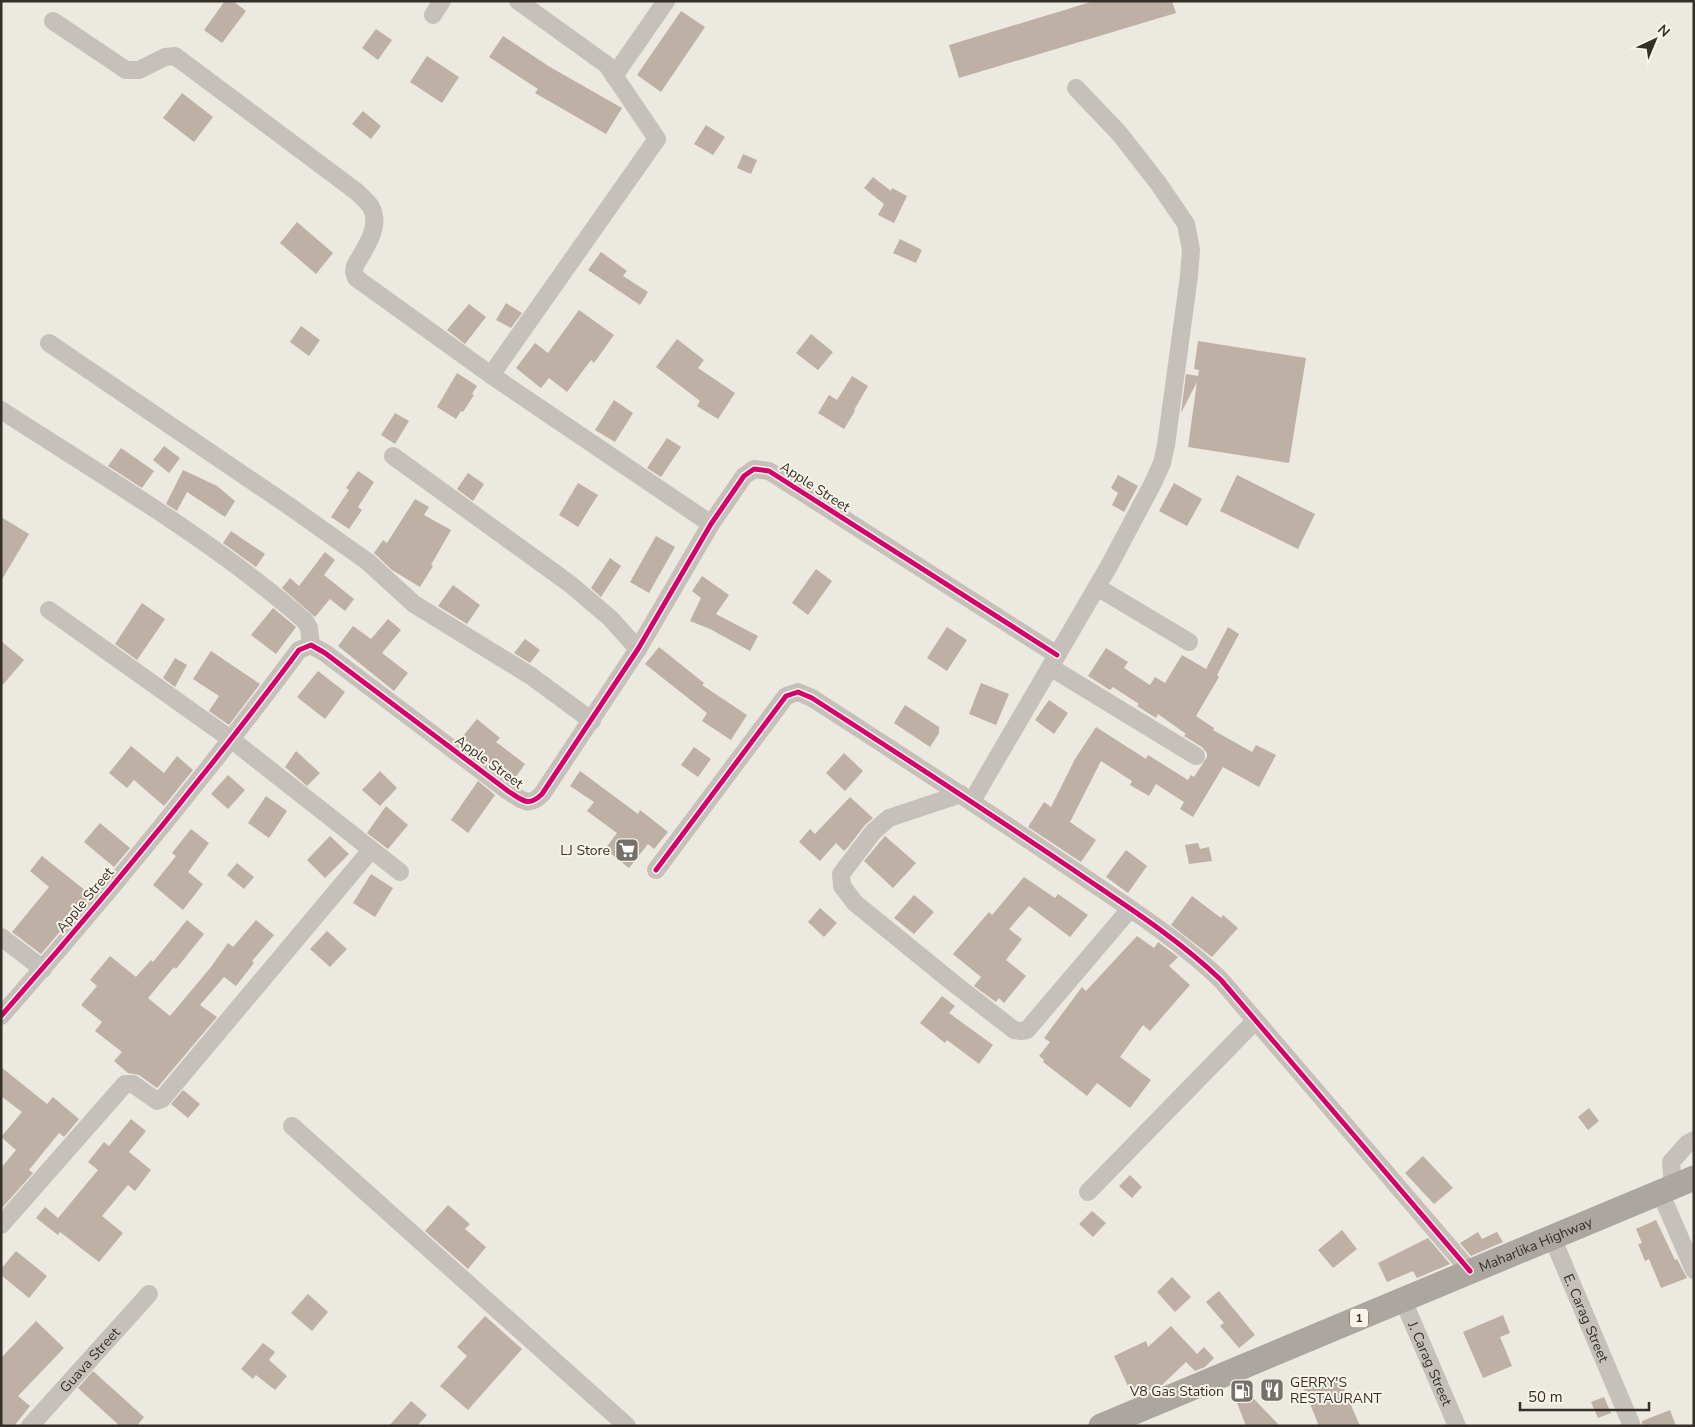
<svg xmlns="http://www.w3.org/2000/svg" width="1695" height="1427" viewBox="0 0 1695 1427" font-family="'Nunito Sans',sans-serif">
<rect width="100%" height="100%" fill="#ece9e1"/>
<!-- building -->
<path fill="#beb0a4" d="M225,1H233L246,11L222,43L204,30Z
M1094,1H1172L1176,13L959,78L949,45Z
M681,11L705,27L661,92L637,75Z
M376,29L392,40L378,60L362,48Z
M503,36L550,67L622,108L606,134L535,93L538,89L489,57Z
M427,56L459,77L442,103L410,82Z
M182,93L213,117L194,142L163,118Z
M363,111L381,126L371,139L352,124Z
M706,125L725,137L713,155L694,144Z
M743,154L757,160L751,174L737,168Z
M873,177L891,191L892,188L907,196L894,223L878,215L884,204L864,188Z
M297,222L333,253L316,274L280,243Z
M900,239L922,250L916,263L893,253Z
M601,252L627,271L623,276L648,292L640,305L588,270Z
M506,303L522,313L511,328L496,320Z
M469,304L486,317L465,344L447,330Z
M579,310L614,335L594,363L591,360L567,392L549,378L541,388L516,368L535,343L548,353Z
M301,326L320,340L309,356L290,342Z
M811,334L833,352L818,370L796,353Z
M677,339L704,360L698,368L735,393L718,419L697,406L700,401L656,367Z
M1198,341L1306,358L1289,463L1188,447L1197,382L1181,413L1186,374L1198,376L1199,370L1194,369Z
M457,373L477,386L472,394L474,395L463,412L461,411L456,419L437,407Z
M852,376L868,386L854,410L855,411L844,429L818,413L829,395L837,400Z
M614,400L633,413L615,442L595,430Z
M395,413L409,421L395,444L381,435Z
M667,438L681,447L661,477L647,468Z
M164,446L180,458L169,473L153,460Z
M121,448L154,471L142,488L108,466Z
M183,470L217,486L235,501L225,517L187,492L177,511L166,504Z
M358,471L374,482L358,507L362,510L349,529L331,517L349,490L346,488Z
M468,473L484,484L473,501L457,489Z
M1118,475L1138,486L1124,512L1112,505L1118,493L1111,488Z
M1237,475L1315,514L1298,549L1220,511Z
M578,483L598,495L578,527L559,515Z
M1174,483L1202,499L1187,526L1159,511Z
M415,499L429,507L424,515L451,530L431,565L433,566L420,587L392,570L374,553L383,540L387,543Z
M1,517L29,534L1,581Z
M231,531L265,554L256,567L223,543Z
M656,536L675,547L649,593L630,582Z
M325,552L335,560L324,575L354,599L345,611L330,599L315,617L282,588L290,578L299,586Z
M610,558L621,566L601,597L591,588Z
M816,569L832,581L808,615L792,603Z
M702,576L729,595L716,614L758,636L750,651L710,629L690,621L701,598L692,591Z
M453,585L480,605L467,624L438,606Z
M142,603L165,619L137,660L115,644Z
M273,608L296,627L276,654L251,635Z
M388,619L401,630L382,653L408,673L394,691L338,646L353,626L371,639Z
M947,627L967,640L947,671L927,658Z
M1228,627L1239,634L1217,675L1219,677L1196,716L1214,728L1213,730L1252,752L1256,745L1276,755L1259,787L1223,767L1193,817L1180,809L1184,802L1156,784L1149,796L1130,785L1132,781L1101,761L1070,822L1096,840L1081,862L1028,827L1044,802L1051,807L1075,759L1096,727L1146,759L1148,755L1188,780L1191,775L1194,777L1207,757V753L1202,747L1184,736L1186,734L1158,714L1156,718L1137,706L1139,704L1113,687L1110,690L1088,676L1106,648L1128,662L1124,668L1150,685L1155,677L1165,683L1182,655L1206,669Z
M525,639L540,650L530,663L514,653Z
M1,641L24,660L1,687Z
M659,647L704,683L702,685L747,715L731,740L702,721L707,713L645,664Z
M211,651L260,684L229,725L209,711L219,696L193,679Z
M175,658L187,665L175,687L163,678Z
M318,671L345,692L325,719L297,697Z
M981,683L1009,694L996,725L969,714Z
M1049,700L1068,713L1054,734L1035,720Z
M905,705L939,727V733L930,747L894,723Z
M477,719L500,738L496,742L525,764L513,781L459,741Z
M131,746L164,773L177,756L193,770L164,806L134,780L127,788L109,773Z
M694,747L711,759L698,777L681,765Z
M296,751L320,773L307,786L285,767Z
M844,753L863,771L845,791L826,773Z
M380,771L397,788L380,806L362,790Z
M580,771L638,814L640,810L668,832L654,849L648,844L629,868L605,849L617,833L587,811L594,802L570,786Z
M228,775L245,790L228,809L211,794Z
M478,781L495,795L468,833L451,820Z
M266,796L287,811L269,838L248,823Z
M850,797L873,818L865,825L848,847L844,851L836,843L820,861L799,842L810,829L815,834Z
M386,806L408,825L388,849L367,833Z
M100,823L130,848L114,867L84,842Z
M191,829L209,843L188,872L203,884L183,910L153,885L176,856L172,853Z
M330,836L349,854L325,878L307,860Z
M885,836L916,863L893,888L864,861Z
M1198,843L1200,849L1209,847L1212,861L1189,864L1185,845Z
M1126,850L1147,866L1128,893L1106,877Z
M42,856L91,895L41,954L12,932L49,887L30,871Z
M237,863L254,877L244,889L227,875Z
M371,874L393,888L375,917L353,903Z
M1024,877L1055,898L1058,894L1088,915L1070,937L1029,906L1009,929L1022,939L1006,960L1026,976L1004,1003L999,998L996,1002L974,986L981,977L953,954L989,912L992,915Z
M914,895L934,912L914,934L894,918Z
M1192,896L1221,918L1223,915L1238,928L1212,957L1171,925Z
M820,908L837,923L824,937L808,922Z
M187,920L204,934L176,969L174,967L148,998L170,1016L211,967L228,943L233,947L256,920L274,935L252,961L254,963L236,986L224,977L200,1005L217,1017L157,1088L139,1075L128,1073L114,1061L122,1052L95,1031L102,1022L81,1005L97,986L90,980L110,956L136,977L151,960L153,962Z
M327,931L347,949L330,967L310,949Z
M1137,936L1154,948L1158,942L1178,957L1169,966L1190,985L1150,1031L1143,1025L1120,1057L1151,1080L1130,1108L1097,1083L1087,1096L1043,1062L1044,1060L1039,1056L1050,1042L1044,1038L1082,987L1086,991Z
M942,996L955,1006L949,1013L993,1045L979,1064L947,1040L945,1043L920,1023Z
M1,1067L47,1104L53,1097L79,1119L64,1137L59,1133L29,1170L33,1173L1,1209V1168L16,1150L1,1137L22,1112L1,1096Z
M183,1090L200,1104L188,1118L171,1104Z
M1589,1108L1599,1121L1588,1130L1578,1117Z
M131,1119L146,1131L129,1152L151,1170L135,1191L128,1185L102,1216L123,1233L99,1262L60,1232L58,1235L36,1218L45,1207L58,1218L98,1170L88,1162L104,1142L109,1146Z
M1423,1156L1453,1188L1434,1204L1405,1173Z
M1130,1175L1142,1187L1132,1198L1119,1186Z
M448,1205L470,1224L465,1229L486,1247L468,1269L425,1231Z
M1092,1211L1106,1223L1093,1237L1079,1224Z
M1656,1220L1675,1260L1677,1259L1687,1278L1661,1288L1649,1259L1645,1261L1638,1244L1642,1243L1636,1229Z
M1342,1230L1357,1249L1333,1268L1318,1250Z
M1478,1232L1482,1239L1497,1232L1503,1242L1471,1256L1460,1243Z
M1428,1238L1450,1264L1417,1278L1413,1271L1387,1282L1378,1263Z
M16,1251L47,1276L29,1298L1,1275V1269Z
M1172,1277L1191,1297L1175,1312L1157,1292Z
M1219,1291L1255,1335L1239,1348L1220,1326L1224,1323L1206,1302Z
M308,1294L328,1312L312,1331L291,1313Z
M1503,1315L1510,1333L1500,1337L1512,1366L1483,1378L1463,1332Z
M485,1316L522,1349L468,1410L440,1386L467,1356L457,1347Z
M36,1321L64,1348L18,1396L30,1406L14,1426H1V1358Z
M1171,1326L1197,1354L1204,1347L1214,1358L1205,1367L1195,1371L1186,1362L1162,1385L1133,1397L1114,1356L1146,1341L1148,1347Z
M263,1343L275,1352L269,1360L287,1376L275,1390L256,1375L253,1379L241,1369Z
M93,1371L144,1417L137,1426H120L78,1388Z
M1338,1375L1360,1426H1319L1304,1389Z
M1252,1397L1280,1426H1246L1237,1403Z
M1604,1397L1611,1413L1598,1418L1591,1402Z
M411,1401L427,1415L417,1426H389Z
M1670,1410L1676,1426H1642V1421Z"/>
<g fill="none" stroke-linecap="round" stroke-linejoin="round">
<!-- minor -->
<g stroke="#c5c1ba" stroke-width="18">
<path d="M433,15L442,1"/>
<path d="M53,21L126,70H139L165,57L175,56L357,192C362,197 368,202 371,207C382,227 364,249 355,266L354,272L356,278L491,375L711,524"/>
<path d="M614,76L666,1"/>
<path d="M49,343L292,508L368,562L414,604L531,676L592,721"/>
<path d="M491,375L657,139L607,65L518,1"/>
<path d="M1,410C104,477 213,540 305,621L309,628L311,645"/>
<path d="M393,456L570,584L610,618L638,649"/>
<path d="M1097,587L1189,642"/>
<path d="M49,610L232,740L400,872"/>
<path d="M1050,667L1196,756"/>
<path d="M961,794L889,818L873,832L841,874L842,886L855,903L952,982L1014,1030L1021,1031L1027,1030L1130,909"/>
<path d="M972,801L1109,566L1153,483L1162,463L1166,445L1189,276L1191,250L1186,224L1158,183L1119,133L1076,88"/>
<path d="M656,870L786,696L798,692L812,698C899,754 986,811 1072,869C1123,904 1176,937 1221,980L1470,1271"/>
<path d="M1,937L43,969"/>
<path d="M1,1016C105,898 205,776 299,650L311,645L325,653L508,791C522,800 528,808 542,794L638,649L711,524L744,476L754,469L769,471L1057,655"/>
<path d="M292,1126L627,1426"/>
<path d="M1673,1187L1671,1162L1687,1144L1694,1140"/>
<path d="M1088,1192L1255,1021"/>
<path d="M1660,1192L1694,1270"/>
<path d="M1,1225L125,1084H133L157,1101L162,1099L371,850"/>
<path id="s1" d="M1552,1237L1632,1426"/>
<path id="s2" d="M1403,1300L1457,1426"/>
<path id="s3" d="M30,1426L149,1294"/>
</g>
<!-- highway -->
<path stroke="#aba7a0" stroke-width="25" id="s4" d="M1101,1426L1694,1178"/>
<!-- cycleway casing -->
<g stroke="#f8f4e9" stroke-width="8">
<path id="cycleway" d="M656,870L786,696L798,692L812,698C899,754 986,811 1072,869C1123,904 1176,937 1221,980L1470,1271
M1,1016C105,898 205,776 299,650L311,645L325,653L508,791C522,800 528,808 542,794L638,649L711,524L744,476L754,469L769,471L1057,655"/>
</g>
<!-- cycleway -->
<use href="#cycleway" stroke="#d6006c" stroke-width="5"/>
</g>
<!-- icons -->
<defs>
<g id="supermarket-square" transform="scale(1.25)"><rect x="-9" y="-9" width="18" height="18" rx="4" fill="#757069" stroke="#f8f4e9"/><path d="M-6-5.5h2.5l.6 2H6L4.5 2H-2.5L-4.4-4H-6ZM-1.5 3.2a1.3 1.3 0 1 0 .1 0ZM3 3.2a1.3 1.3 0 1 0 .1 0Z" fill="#fff"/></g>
<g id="restaurant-square" transform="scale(1.25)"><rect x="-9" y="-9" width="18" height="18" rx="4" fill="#757069" stroke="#f8f4e9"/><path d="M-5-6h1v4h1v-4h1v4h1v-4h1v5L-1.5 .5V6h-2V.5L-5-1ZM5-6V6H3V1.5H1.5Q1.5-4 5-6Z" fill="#fff"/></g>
<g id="fuel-square" transform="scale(1.25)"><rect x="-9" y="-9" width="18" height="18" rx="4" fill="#757069" stroke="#f8f4e9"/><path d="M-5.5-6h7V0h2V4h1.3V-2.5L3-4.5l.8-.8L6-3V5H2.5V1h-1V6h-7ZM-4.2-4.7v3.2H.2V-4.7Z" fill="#fff"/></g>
</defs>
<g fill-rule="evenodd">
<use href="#supermarket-square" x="627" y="850"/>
<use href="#restaurant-square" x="1272" y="1390"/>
<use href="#fuel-square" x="1242" y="1391"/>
</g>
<g text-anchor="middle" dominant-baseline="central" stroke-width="4" stroke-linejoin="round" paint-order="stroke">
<!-- shield labels -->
<rect fill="#f8f4e9" stroke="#706a63" stroke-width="1" x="1350" y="1308.5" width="18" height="19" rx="4"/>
<g font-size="12" font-weight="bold" fill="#352f29">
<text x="1359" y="1318">1</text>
</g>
<!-- street labels -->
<g font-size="14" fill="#352f29" stroke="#f8f4e9">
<text transform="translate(815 487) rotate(33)">Apple Street</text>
<text transform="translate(489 762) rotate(36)">Apple Street</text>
<text transform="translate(85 900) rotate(-50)">Apple Street</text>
<text stroke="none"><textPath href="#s4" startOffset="471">Maharlika Highway</textPath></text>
<text stroke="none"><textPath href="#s1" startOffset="88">E. Carag Street</textPath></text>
<text stroke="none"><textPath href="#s3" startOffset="89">Guava Street</textPath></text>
<text stroke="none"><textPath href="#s2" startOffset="69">J. Carag Street</textPath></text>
</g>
<!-- poi labels -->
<g font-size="14" fill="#352f29" stroke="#f8f4e9" text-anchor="end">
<text x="610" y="850">LJ Store</text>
<text x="1290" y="1382" text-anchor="start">GERRY'S<tspan x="1290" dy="16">RESTAURANT</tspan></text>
<text x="1224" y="1391">V8 Gas Station</text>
</g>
</g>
<!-- border -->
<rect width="1695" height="1427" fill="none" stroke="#352f29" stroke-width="5"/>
<!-- north arrow -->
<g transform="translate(1655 40) rotate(44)" stroke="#f8f4e9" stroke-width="4" paint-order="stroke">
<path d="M0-4L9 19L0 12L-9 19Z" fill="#352f29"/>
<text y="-8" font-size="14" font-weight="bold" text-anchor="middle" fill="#352f29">N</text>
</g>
<!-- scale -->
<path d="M1520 1402v8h129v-8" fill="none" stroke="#352f29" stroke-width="2.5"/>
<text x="1528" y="1402" font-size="15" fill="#352f29" stroke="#f8f4e9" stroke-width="4" paint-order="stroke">50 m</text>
</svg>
